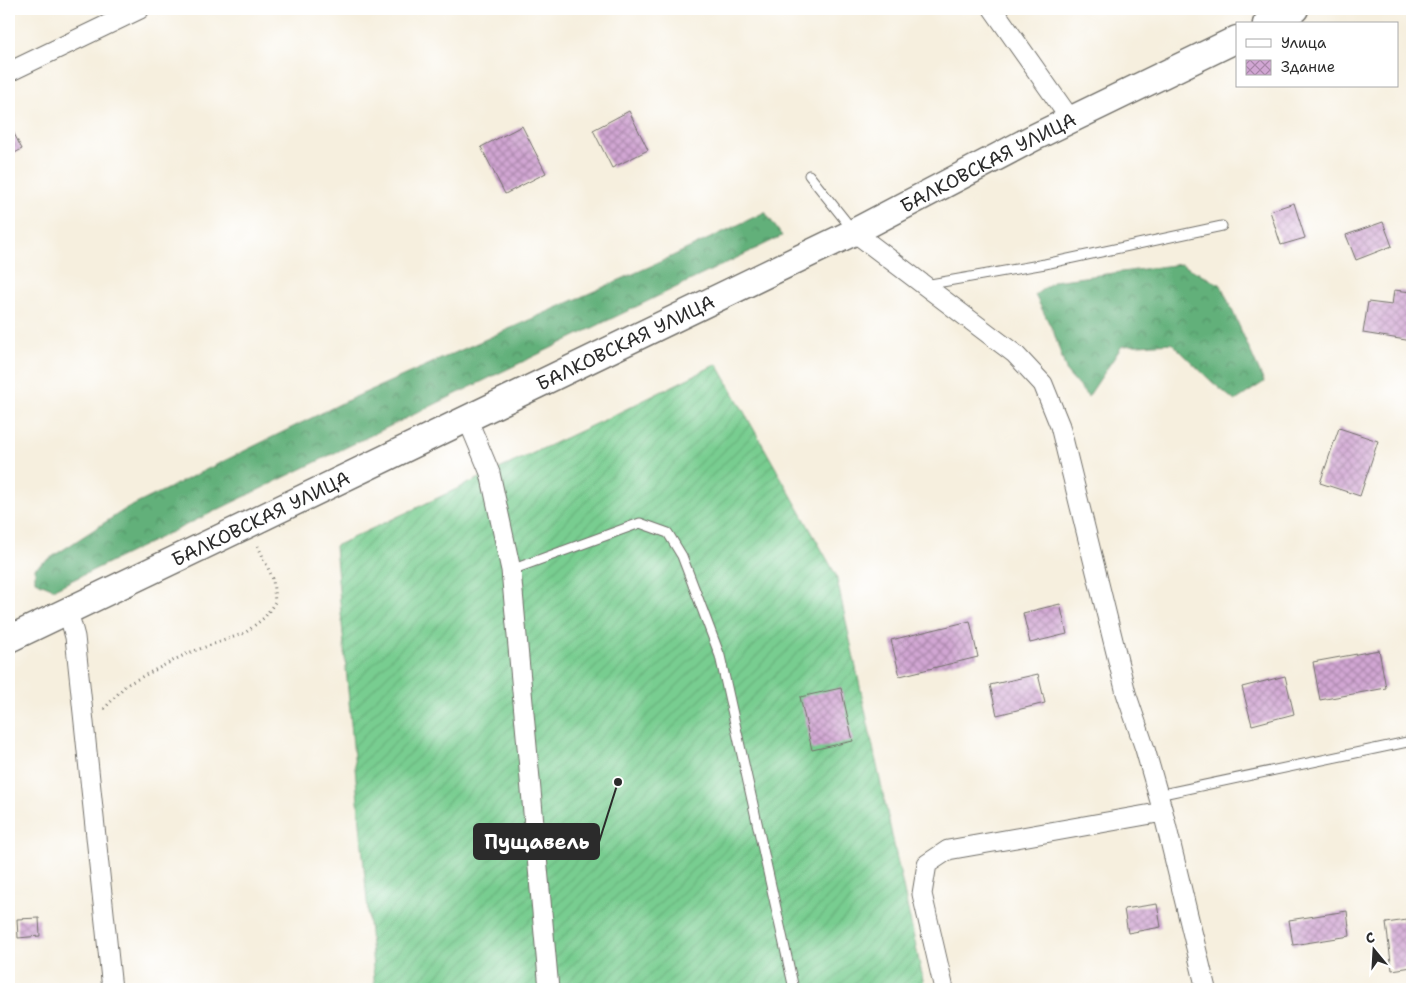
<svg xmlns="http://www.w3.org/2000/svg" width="1421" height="998" viewBox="0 0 1421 998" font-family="'Shantell Sans',sans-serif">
<defs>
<pattern id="forest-crowns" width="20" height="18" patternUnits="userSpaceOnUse" patternTransform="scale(1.25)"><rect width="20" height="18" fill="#62b07a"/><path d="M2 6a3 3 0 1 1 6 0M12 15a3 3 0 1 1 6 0" fill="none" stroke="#518f64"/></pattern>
<pattern id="garden-furrows" width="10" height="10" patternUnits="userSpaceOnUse" patternTransform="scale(1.25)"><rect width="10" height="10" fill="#78cd90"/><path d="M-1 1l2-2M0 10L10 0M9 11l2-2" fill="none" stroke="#68b07c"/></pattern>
<pattern id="building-cross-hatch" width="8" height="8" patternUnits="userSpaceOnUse" patternTransform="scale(1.25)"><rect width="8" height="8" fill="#d1a6d3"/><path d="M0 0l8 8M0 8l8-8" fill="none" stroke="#aa87ab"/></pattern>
</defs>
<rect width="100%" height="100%" fill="#fff"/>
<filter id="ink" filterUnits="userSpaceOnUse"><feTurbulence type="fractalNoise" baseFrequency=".02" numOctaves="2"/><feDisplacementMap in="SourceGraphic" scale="10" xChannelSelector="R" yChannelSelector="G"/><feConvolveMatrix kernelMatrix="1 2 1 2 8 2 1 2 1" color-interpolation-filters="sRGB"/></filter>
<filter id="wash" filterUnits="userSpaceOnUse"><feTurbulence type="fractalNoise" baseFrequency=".0096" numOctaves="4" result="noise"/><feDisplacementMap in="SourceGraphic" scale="20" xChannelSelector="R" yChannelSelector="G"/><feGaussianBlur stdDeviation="1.12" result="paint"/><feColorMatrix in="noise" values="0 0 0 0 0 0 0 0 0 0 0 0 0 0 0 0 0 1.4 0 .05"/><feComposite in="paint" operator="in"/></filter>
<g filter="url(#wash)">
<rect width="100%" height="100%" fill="#f6efde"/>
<!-- forest -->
<path fill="url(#forest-crowns)" stroke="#466e52" d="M765,212L782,236L54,589L35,581V568L124,510L344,402L660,262Z
M1181,264L1221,285L1264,382L1235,401L1212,382L1172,343L1122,346L1088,397L1067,373L1054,333L1035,295L1054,281Z"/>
<!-- garden -->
<path fill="url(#garden-furrows)" stroke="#527c5e" d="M717,364L836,575L925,989H375L335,546L608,418Z"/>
<g id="blocks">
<!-- building -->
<path fill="url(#building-cross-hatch)" d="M629,111L648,150L612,168L593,130Z
M9,124L22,149L9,156Z
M522,126L546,173L505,194L481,147Z
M1294,203L1305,238L1281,245L1270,211Z
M1383,222L1392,246L1356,260L1346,235Z
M1394,290L1412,292V341L1363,333L1368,302L1392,305Z
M1339,428L1378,441L1360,496L1320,483Z
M1060,604L1067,634L1030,643L1023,613Z
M970,621L978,657L900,676L891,640Z
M1379,650L1386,688L1320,700L1313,662Z
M1038,674L1045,703L997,715L990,685Z
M1285,676L1294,714L1252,725L1242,687Z
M841,688L853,741L812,750L800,697Z
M1157,904L1161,927L1128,933L1124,909Z
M1347,911L1350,936L1293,945L1289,920Z
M39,918L40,936L18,938L17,919Z
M1407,920L1412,967L1392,970L1386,923Z"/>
</g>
</g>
<g filter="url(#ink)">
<use href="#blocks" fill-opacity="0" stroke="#72706a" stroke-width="1"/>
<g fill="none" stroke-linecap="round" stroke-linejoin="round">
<!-- service casing -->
<g stroke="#72706a" stroke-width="11">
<path id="service" d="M809,175L852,229
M925,285L1045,264L1222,226
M511,570L640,523L668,533L682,556L720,656L794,989
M1158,795L1412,741"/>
</g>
<!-- minor casing -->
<g stroke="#72706a" stroke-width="21">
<path id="minor" d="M993,9L1071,120
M9,72L140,9
M854,232L1015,354L1043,384L1060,426L1126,693L1145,749L1163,812L1206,989
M467,418L490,473L511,570L549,989
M68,611L75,637L112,989
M944,989L922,894L927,864L948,850L1163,812"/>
</g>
<!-- secondary casing -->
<g stroke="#72706a" stroke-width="29">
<g id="secondary">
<path d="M1266,24L1295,9"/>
<path id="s1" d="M9,639L249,524L854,232L1035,137L1237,39"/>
</g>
</g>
<!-- path -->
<path stroke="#72706a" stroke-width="3" stroke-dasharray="1 4" stroke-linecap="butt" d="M104,709L126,685L188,653L245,633L265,617L275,602L273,579L258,546"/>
<!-- service -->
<use href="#service" stroke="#fff" stroke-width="9"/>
<!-- minor -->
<use href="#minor" stroke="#fff" stroke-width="19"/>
<!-- secondary -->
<use href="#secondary" stroke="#fff" stroke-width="26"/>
</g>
</g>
<g text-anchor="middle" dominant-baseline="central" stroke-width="4" stroke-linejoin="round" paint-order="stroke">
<!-- street labels -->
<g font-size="19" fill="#2b2b2b" stroke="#fff">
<text stroke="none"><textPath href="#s1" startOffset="1089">БАЛКОВСКАЯ УЛИЦА</textPath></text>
<text stroke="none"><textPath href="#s1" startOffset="684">БАЛКОВСКАЯ УЛИЦА</textPath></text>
<text stroke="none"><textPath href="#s1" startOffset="279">БАЛКОВСКАЯ УЛИЦА</textPath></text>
</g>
</g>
<!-- callouts -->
<path fill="none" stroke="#2b2b2b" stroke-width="2" d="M618 782L599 842"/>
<circle fill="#2b2b2b" stroke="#fff" stroke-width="2" cx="618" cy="782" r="5"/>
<rect fill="#2b2b2b" stroke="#2b2b2b" stroke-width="2" x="474" y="824" width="125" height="35" rx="5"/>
<g font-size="20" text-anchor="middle" font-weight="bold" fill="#fff">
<text x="537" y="849">Пущавель</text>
</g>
<!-- margin -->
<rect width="1421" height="998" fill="none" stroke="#fff" stroke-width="30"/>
<!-- legend -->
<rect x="1236" y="22" width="162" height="65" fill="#ffffff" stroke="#aaaaaa"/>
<rect x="1246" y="39" width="25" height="8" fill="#ffffff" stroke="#aaaaaa"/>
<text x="1281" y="48" font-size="15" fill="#2b2b2b">Улица</text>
<rect x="1246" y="60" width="25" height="15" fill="url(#building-cross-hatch)" stroke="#aaaaaa"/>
<text x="1281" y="72" font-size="15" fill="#2b2b2b">Здание</text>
<!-- north arrow -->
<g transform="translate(1374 950) rotate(342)" stroke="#ffffff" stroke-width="4" paint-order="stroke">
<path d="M0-4L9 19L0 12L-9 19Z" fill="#2b2b2b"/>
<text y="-8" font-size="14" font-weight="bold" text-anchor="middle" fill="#2b2b2b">С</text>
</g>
</svg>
